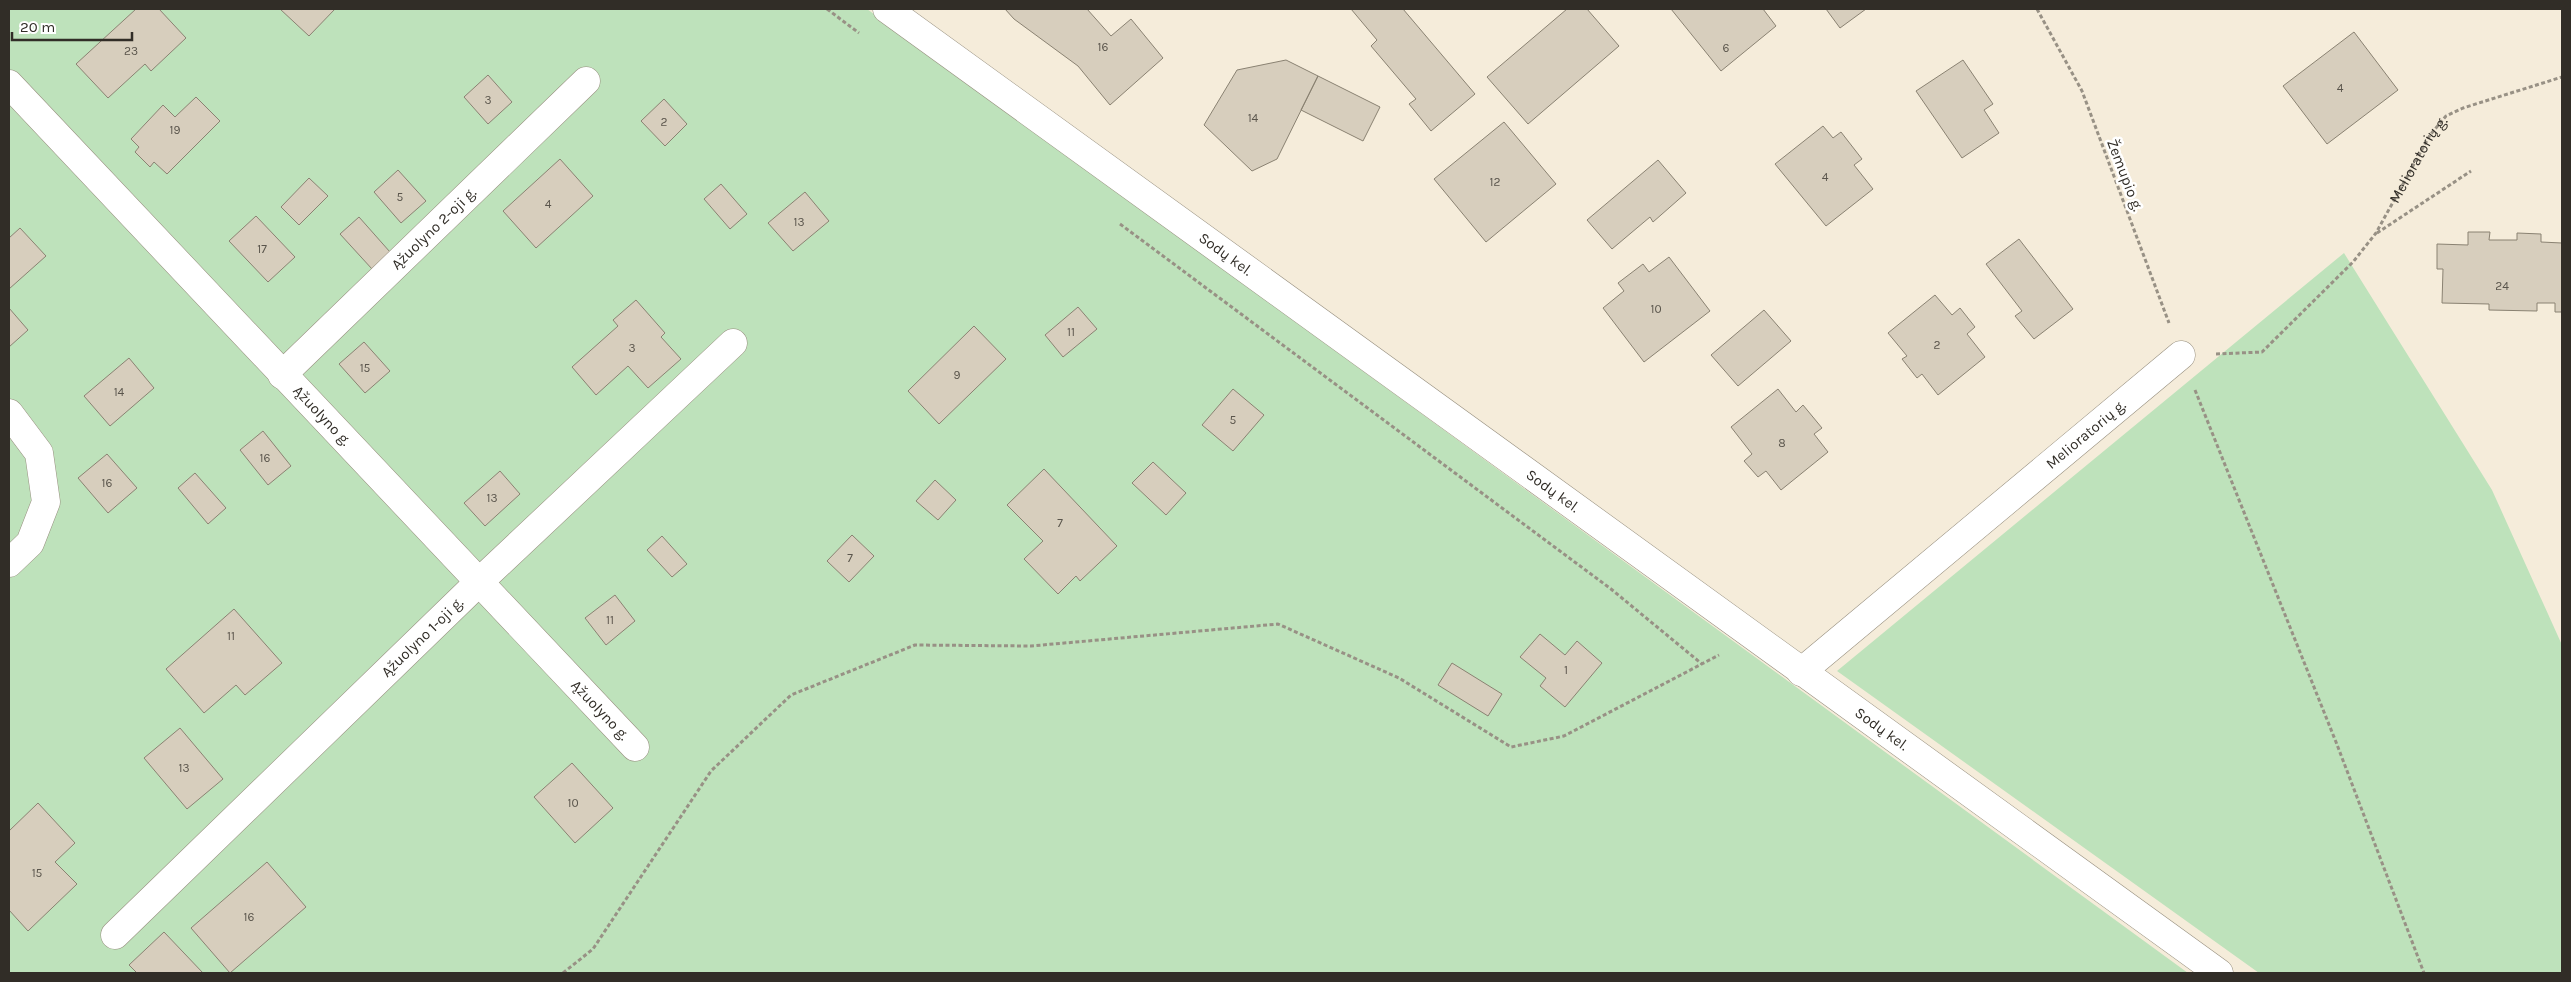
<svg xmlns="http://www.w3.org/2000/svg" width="2571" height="982" viewBox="0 0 2571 982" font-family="Karla,sans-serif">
<rect width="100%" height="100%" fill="#f5ecda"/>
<!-- green -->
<path fill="#bee2bb" d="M9,9H867L2188,973H9Z
M2344,253L2492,490L2562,645V973H2259L1837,671Z"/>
<!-- building -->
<path fill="#d7cebd" stroke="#8a8272" d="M136,9H159L186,38L151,71L145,64L108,98L76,64Z
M280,9H335L309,36Z
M1005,9H1087L1111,36L1131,19L1163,58L1110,105L1078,66L1014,19Z
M1351,9H1403L1475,94L1431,131L1409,104L1416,99L1371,46L1377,40Z
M1567,9H1587L1619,46L1528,124L1487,77Z
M1671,9H1763L1776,26L1721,71Z
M1826,9H1866L1840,28Z
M2354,32L2398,90L2327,144L2283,86Z
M1286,60L1318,76L1277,159L1252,171L1204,125L1237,70Z
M1963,60L1993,104L1984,110L1999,133L1962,158L1916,91Z
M488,75L512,102L488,124L464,97Z
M1318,76L1380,107L1363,141L1301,110Z
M196,97L220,121L167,174L154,162L150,167L135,152L139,147L131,139L163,105L175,117Z
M664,99L687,124L665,146L641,121Z
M1504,122L1556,184L1486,242L1434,179Z
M1823,126L1833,138L1841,132L1862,159L1854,165L1873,189L1826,226L1775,164Z
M560,159L593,196L536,248L503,211Z
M1658,160L1686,193L1653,222L1650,217L1612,249L1587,220Z
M398,170L426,201L401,223L374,192Z
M309,178L328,196L299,225L281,207Z
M721,184L747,214L730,229L704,199Z
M805,192L829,221L793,251L768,223Z
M256,216L295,257L268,282L229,241Z
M359,217L390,252L372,269L340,234Z
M20,228L46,256L9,289V238Z
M2468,232H2490L2489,240H2517V233L2541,234V242L2562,243V312H2555V303H2537V311L2489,310V304L2442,303L2443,269H2437V244L2468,245Z
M2019,239L2073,309L2034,339L2015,316L2022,311L1986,264Z
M1669,257L1710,311L1644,362L1603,308L1624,291L1618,283L1643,264L1649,272Z
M1935,295L1952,315L1960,308L1975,327L1967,334L1985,357L1938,395L1922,374L1917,378L1902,359L1907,356L1888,333Z
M636,300L665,333L661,337L681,359L648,388L628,366L596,395L572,367L618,326L613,320Z
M1078,307L1097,329L1063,357L1045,335Z
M9,308L28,330L9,347Z
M1764,310L1791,341L1738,386L1711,355Z
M974,326L1006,359L939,424L908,391Z
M364,342L390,371L365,393L339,364Z
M129,358L154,388L110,426L84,396Z
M1233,389L1264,415L1233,451L1202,425Z
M1778,389L1796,412L1803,405L1822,428L1814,434L1828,452L1781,490L1766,471L1758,477L1744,461L1752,454L1731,427Z
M263,431L291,466L268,485L240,450Z
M107,454L137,488L108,513L78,478Z
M1153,462L1186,493L1166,515L1132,483Z
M1044,469L1117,546L1080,581L1076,576L1058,594L1024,559L1043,541L1007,505Z
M500,471L520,494L485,526L464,503Z
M195,473L226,508L208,524L178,488Z
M935,480L956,500L938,520L916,501Z
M852,535L874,556L849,582L827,561Z
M662,536L687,564L672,577L647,550Z
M615,595L635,621L606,645L585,618Z
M234,609L282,663L245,695L236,685L204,713L166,669Z
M1540,634L1565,655L1577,641L1602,663L1565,707L1540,686L1546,678L1520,657Z
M1452,663L1502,694L1488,716L1438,685Z
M180,728L223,779L187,809L144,758Z
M572,763L613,808L575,843L534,797Z
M38,803L75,843L55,862L77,884L28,931L9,910V831Z
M267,862L306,907L230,973L191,928Z
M164,932L203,973H137L129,965Z"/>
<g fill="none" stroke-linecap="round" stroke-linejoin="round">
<!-- minor casing -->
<g stroke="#978f7f" stroke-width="29">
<g id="minor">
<path id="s2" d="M887,9L2219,973"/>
<path id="s3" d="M9,84L635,747"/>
<path id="s4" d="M282,375L586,81"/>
<path d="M9,413L39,453L46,502L30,543L9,563"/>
<path id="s5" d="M1801,672L2181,355"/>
<path id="s6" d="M115,935L478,583L733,343"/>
</g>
</g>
<!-- path -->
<g stroke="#989185" stroke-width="3" stroke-dasharray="4 2.5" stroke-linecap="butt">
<path d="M827,9L859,33"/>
<path d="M2037,9L2082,91L2169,323"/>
<path d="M1120,224L1611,589L1702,664"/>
<path d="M2377,233L2471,171"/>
<path id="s1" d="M2216,354L2262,352L2353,262L2376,233L2430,135L2446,116L2463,108L2562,77"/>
<path d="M2195,390L2336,742L2424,973"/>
<path d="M563,973L593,949L711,771L791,695L915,645L1031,646L1278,624L1399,678L1511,747L1564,736L1719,655"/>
</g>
<!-- minor -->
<use href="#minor" stroke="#fff" stroke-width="28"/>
</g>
<g text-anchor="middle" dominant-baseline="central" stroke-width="5" stroke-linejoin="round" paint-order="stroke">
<!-- number labels -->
<g font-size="12" fill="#5a554c">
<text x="1103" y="47">16</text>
<text x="1726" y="48">6</text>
<text x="131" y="51">23</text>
<text x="2340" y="88">4</text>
<text x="488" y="100">3</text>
<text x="1253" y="118">14</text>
<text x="664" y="122">2</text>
<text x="175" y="130">19</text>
<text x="1825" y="177">4</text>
<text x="1495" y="182">12</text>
<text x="400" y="197">5</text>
<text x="548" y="204">4</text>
<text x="799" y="222">13</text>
<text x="262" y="249">17</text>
<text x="2502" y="286">24</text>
<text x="1656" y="309">10</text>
<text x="1071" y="332">11</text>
<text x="1937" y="345">2</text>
<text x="632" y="348">3</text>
<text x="365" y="368">15</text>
<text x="957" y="375">9</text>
<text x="119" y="392">14</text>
<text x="1233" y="420">5</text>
<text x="1782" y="443">8</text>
<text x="265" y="458">16</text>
<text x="107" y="483">16</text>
<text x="492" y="498">13</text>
<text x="1060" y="523">7</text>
<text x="850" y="558">7</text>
<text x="610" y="620">11</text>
<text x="231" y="636">11</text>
<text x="1566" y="670">1</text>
<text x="184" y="768">13</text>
<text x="573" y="803">10</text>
<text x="37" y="873">15</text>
<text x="249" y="917">16</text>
</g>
<!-- street labels -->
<g font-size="15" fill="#312d27" stroke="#fff">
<text stroke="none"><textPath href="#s1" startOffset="296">Melioratorių g.</textPath></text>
<text transform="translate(2125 175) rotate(69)">Žemupio g.</text>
<text stroke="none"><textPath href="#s4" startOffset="211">Ąžuolyno 2-oji g.</textPath></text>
<text stroke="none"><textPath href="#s2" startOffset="418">Sodų kel.</textPath></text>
<text stroke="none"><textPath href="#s3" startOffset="456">Ąžuolyno g.</textPath></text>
<text stroke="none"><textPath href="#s5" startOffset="371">Melioratorių g.</textPath></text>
<text stroke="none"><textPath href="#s2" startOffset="822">Sodų kel.</textPath></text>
<text stroke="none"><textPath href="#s6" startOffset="428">Ąžuolyno 1-oji g.</textPath></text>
<text stroke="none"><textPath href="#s3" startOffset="861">Ąžuolyno g.</textPath></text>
<text stroke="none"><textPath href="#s2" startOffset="1228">Sodų kel.</textPath></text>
</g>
</g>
<!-- border -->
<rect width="2571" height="982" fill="none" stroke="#312d27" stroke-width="20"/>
<!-- scale -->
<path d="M12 32v8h120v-8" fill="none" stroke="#312d27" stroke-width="2.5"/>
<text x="20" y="32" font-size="15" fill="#312d27" stroke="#ffffff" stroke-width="4" paint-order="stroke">20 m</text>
</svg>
